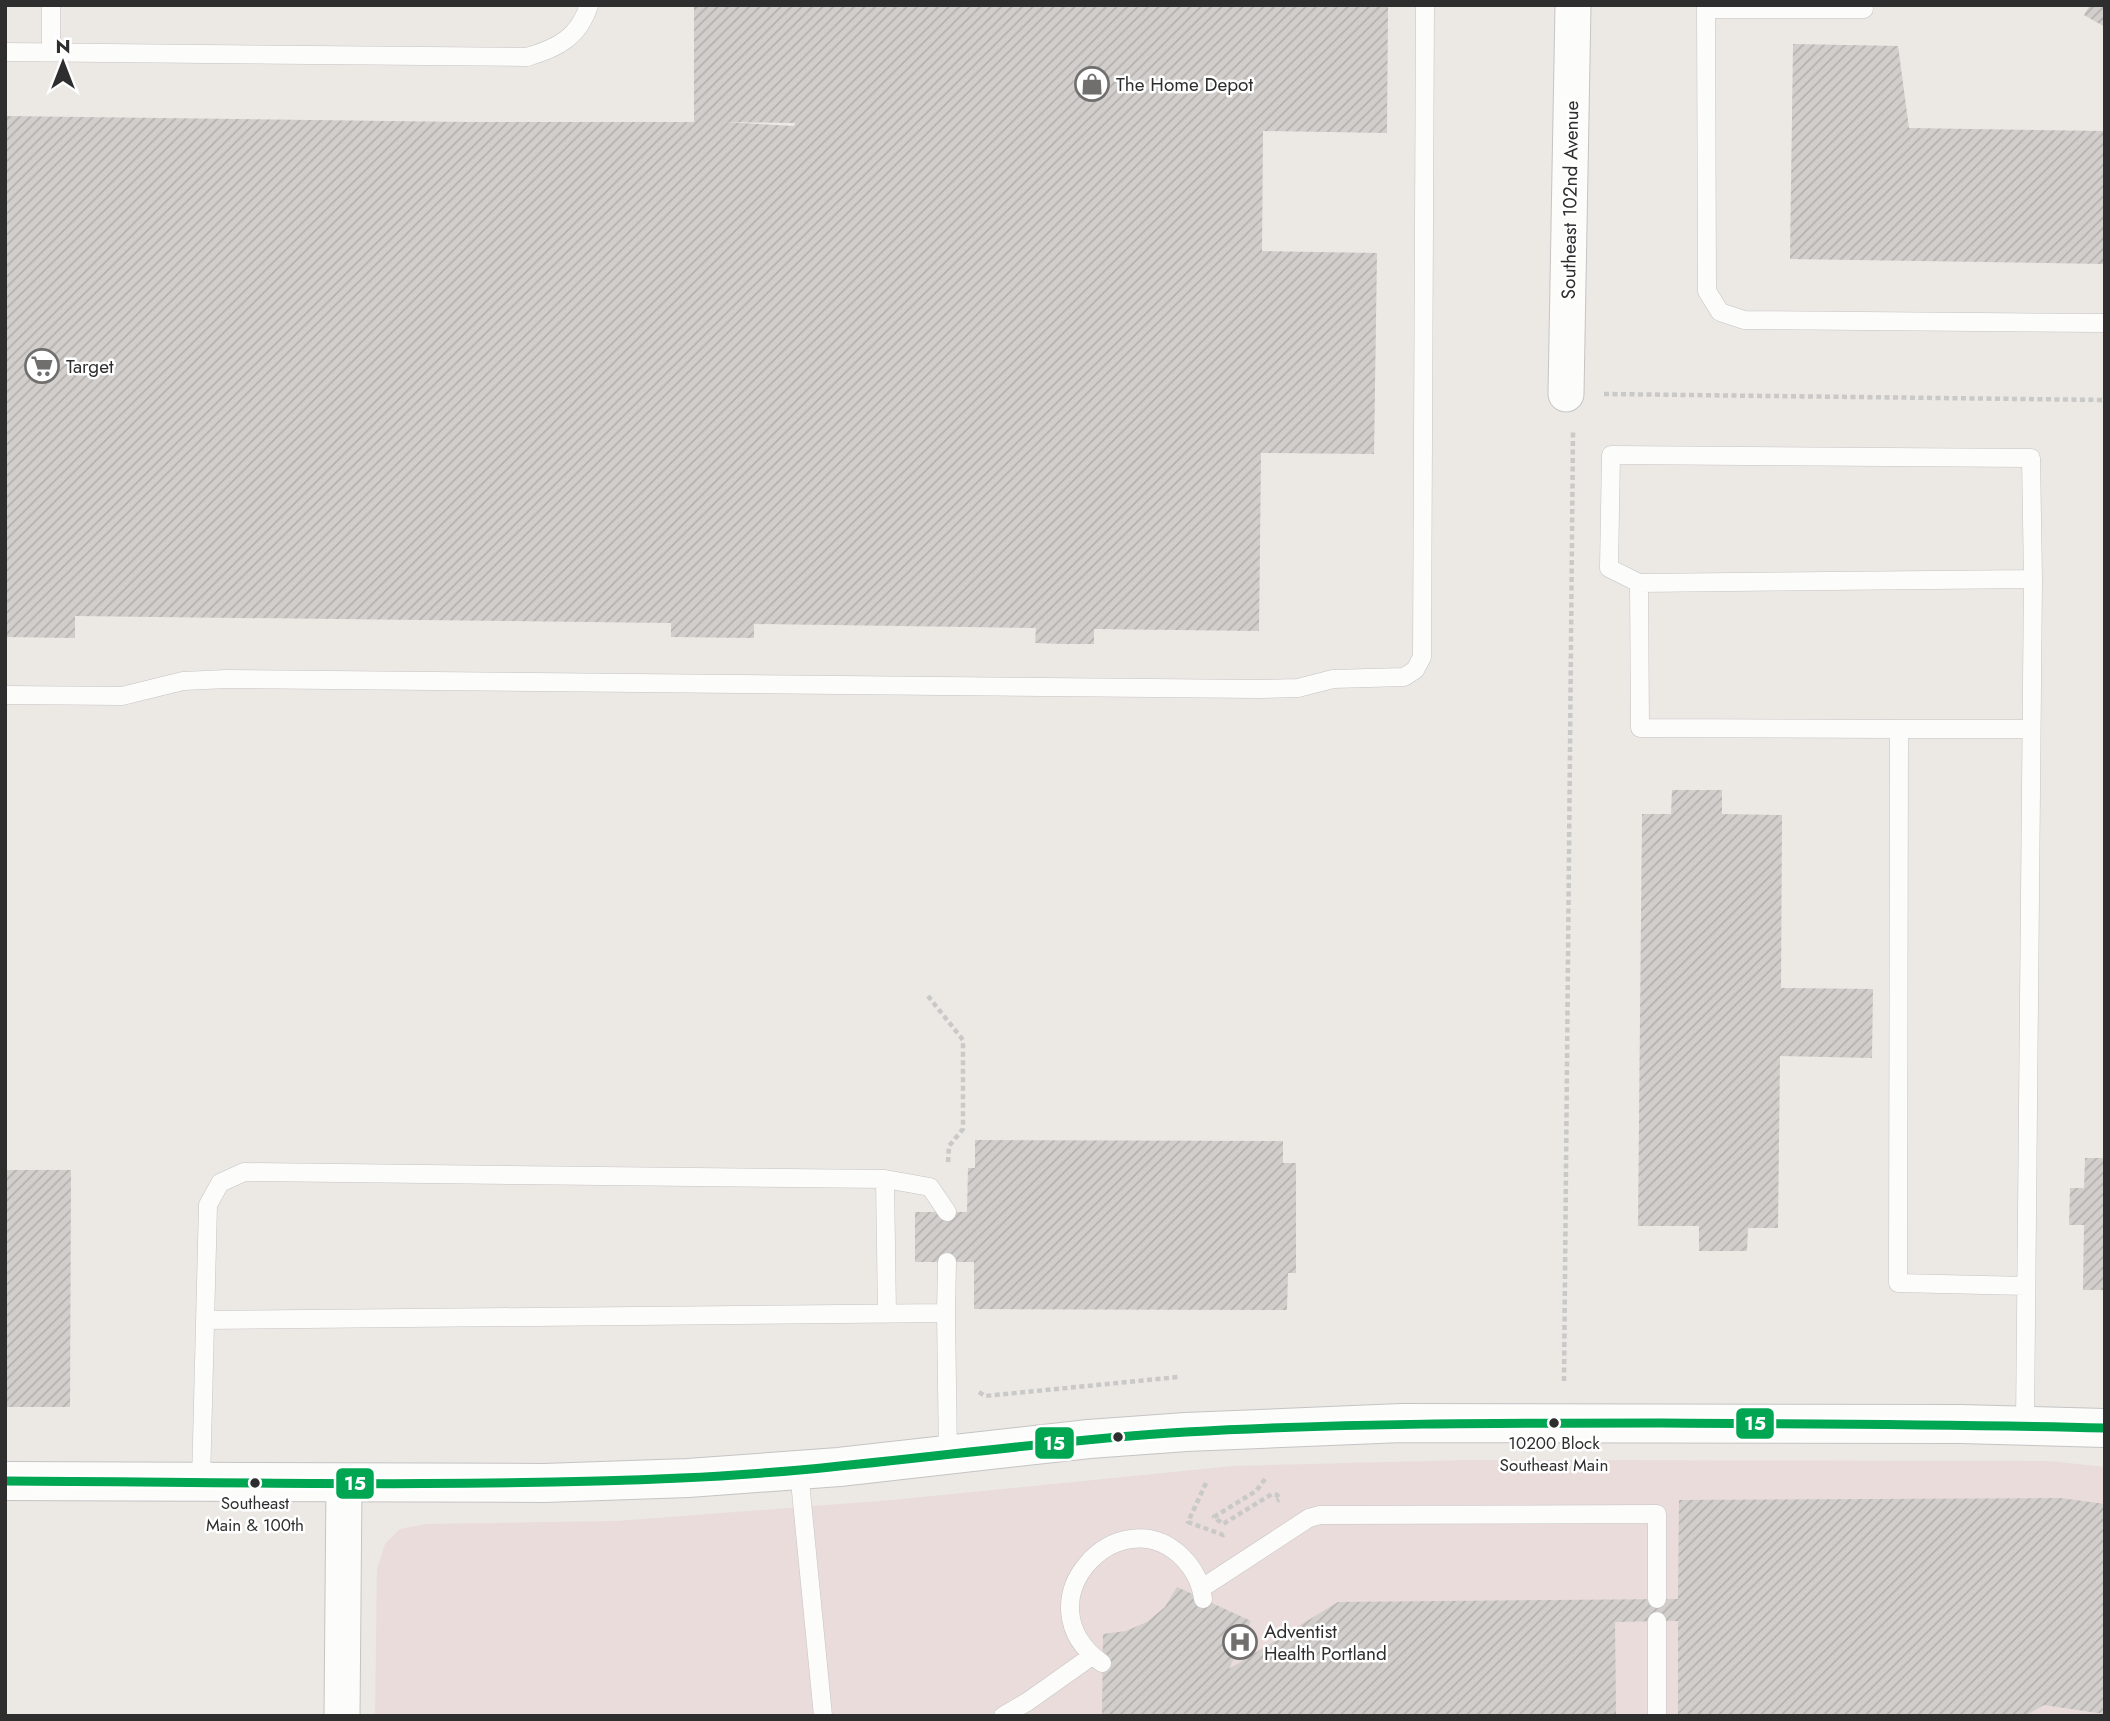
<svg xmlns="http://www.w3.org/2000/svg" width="2110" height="1721" viewBox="0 0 2110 1721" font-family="Jost,sans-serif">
<defs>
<pattern id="building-hatch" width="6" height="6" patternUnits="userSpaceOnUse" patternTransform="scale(1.75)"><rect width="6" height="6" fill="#d1cecb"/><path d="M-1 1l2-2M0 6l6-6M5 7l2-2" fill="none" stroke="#b4b1af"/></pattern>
</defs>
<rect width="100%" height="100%" fill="#ece8e4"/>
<!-- medical -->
<path fill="#e9dcdb" d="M1468,1460L2050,1461L2105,1467V1716H375L377,1569L385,1544L400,1529L426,1524L617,1521L892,1500L1233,1466Z"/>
<!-- building -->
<path fill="url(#building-hatch)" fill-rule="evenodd" d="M694,5H1388L1387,133L1263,131L1262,251L1377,253L1374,454L1261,453L1259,631L1094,629V644H1066L1035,643L1036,628L754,624V638L671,637V623L75,616V638L5,637V116L466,122H694ZM723,122L795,123L794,126Z
M2090,5H2105V27L2084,15Z
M1793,44L1898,46L1909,128L2105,131V264L1790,259Z
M1672,790H1722V814L1782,815L1781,988L1873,989L1872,1058L1780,1056L1778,1228H1748L1747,1251H1699V1226H1638L1642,814H1671Z
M975,1140L1283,1141V1163H1296V1273H1288L1287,1310L974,1309V1262H915V1212H967L968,1168H975Z
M2085,1158H2105V1290H2083L2084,1225H2069L2070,1188H2084Z
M5,1170H71L70,1407H5Z
M2060,1498L2105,1504V1714L2044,1705L2025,1716H1678V1621H1657L1615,1622L1616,1716H1102L1103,1634L1126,1631L1147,1622L1165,1607L1177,1587L1251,1621L1229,1669L1338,1602L1678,1599L1679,1500Z"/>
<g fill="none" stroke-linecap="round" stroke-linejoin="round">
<!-- lane casing -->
<g stroke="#c5c4c5" stroke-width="19">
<path id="lane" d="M1706,5L1707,291L1720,312L1744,320L2105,323
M1706,9H1864
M5,52L527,57C558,48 579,37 589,5
M51,52V5
M1639,583L1609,568L1611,455L2031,458L2033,579
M5,695L122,696L183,681L227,679L1259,689L1298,688L1333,679L1404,677L1415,670L1422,657L1425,5
M1899,729H2031
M885,1179L930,1187L947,1212
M946,1313L947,1262
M205,1320L946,1313L948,1456
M2025,1424L2033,579L1639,583L1640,728L1899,729L1898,1283L2026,1286
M799,1471L823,1716
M201,1482L208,1205L220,1183L244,1172L885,1179L887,1314
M1202,1588L1309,1518L1320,1515L1657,1514V1599
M1102,1663C1018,1603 1119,1495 1182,1557C1194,1569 1201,1582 1203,1599
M1003,1716L1027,1702L1092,1656
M1657,1716V1621"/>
</g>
<!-- street casing -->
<g stroke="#c5c4c5" stroke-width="37">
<path id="street" d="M1566,394L1573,5
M342,1716L344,1483"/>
</g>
<!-- secondary casing -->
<g stroke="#c5c4c5" stroke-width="40">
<path id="secondary" d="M5,1481L544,1483L688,1478L839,1467L1089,1439L1186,1432L1402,1423L1961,1424L2105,1428"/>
</g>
<!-- path -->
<path stroke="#c9c9c8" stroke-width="4.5" stroke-dasharray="5 3.5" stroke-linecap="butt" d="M1604,394L2105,400
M928,996L963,1040V1129L949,1146L948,1163
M1564,1381L1573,431
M979,1392L985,1396L1178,1377
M1265,1479L1256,1491L1214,1517L1223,1524L1272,1494L1277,1495L1280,1499L1277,1501
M1206,1483L1188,1522L1223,1535L1225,1534"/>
<!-- lane -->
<use href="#lane" stroke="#fcfcfb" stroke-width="18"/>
<!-- street -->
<use href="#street" stroke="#fcfcfb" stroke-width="35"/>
<!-- secondary -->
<use href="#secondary" stroke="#fcfcfb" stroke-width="38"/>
<!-- bus-1 casing -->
<g stroke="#fff" stroke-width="14">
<path id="bus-1" d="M5,1481C230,1482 456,1488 681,1478C850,1471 1017,1442 1186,1432C1344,1423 1503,1423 1661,1423C1809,1424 1957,1424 2105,1428"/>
</g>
<!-- bus-1 -->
<use href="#bus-1" stroke="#00a651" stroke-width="9"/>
</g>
<!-- icons -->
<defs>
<g id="shop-ring" transform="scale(1.75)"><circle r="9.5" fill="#fff" stroke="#706f6e" stroke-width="1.5"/><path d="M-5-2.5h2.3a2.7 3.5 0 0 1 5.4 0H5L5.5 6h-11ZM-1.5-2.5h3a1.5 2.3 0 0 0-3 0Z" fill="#706f6e"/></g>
<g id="supermarket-ring" transform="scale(1.75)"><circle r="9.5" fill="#fff" stroke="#706f6e" stroke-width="1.5"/><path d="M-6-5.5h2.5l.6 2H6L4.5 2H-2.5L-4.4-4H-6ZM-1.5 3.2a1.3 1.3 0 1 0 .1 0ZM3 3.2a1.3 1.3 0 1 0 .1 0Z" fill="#706f6e"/></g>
<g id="hospital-ring" transform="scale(1.75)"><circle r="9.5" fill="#fff" stroke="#706f6e" stroke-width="1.5"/><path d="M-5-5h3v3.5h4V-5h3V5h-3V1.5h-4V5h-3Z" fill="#706f6e"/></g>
</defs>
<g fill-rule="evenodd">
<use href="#shop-ring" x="1092" y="84"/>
<use href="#supermarket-ring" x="42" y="366"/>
<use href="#hospital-ring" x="1240" y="1642"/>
</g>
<!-- markers -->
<g fill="#2e2e2e" stroke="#fff" stroke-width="2.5">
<circle cx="1554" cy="1423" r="6"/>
<circle cx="1118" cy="1437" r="6"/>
<circle cx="255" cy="1483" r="6"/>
</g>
<g text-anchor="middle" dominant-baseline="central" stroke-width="5" stroke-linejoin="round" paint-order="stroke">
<!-- bus labels -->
<g font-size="17" fill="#2e2e2e" stroke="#fff">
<text x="1554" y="1443">10200 Block<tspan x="1554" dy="22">Southeast Main</tspan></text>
<text x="255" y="1503">Southeast<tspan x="255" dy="22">Main &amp; 100th</tspan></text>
</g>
<!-- poi labels -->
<g font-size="19" fill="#2e2e2e" stroke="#fff" text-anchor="start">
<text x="1116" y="84">The Home Depot</text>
<text x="66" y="366">Target</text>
<text x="1264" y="1631">Adventist<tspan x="1264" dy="22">Health Portland</tspan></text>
</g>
<!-- street labels -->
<g font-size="19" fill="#2e2e2e" stroke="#fff">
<text transform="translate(1570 200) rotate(-89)">Southeast 102nd Avenue</text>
</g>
</g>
<g stroke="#fff" stroke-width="2.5">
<rect x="1735" y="1407" width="40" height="33" rx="7" fill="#00a651"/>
<rect x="1034" y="1426" width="41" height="34" rx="7" fill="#00a651"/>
<rect x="335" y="1467" width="40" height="33" rx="7" fill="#00a651"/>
</g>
<g font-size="19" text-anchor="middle" font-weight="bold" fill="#fff">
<text x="1755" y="1430">15</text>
<text x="1054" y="1450">15</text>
<text x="355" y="1490">15</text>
</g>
<!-- border -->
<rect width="2110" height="1721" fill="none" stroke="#2e2e2e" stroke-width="14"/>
<!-- north arrow -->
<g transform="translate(63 63)" stroke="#ffffff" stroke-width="5" paint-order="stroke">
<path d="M0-5L12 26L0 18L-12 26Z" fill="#2e2e2e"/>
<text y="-10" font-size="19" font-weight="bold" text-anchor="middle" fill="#2e2e2e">N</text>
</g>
</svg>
